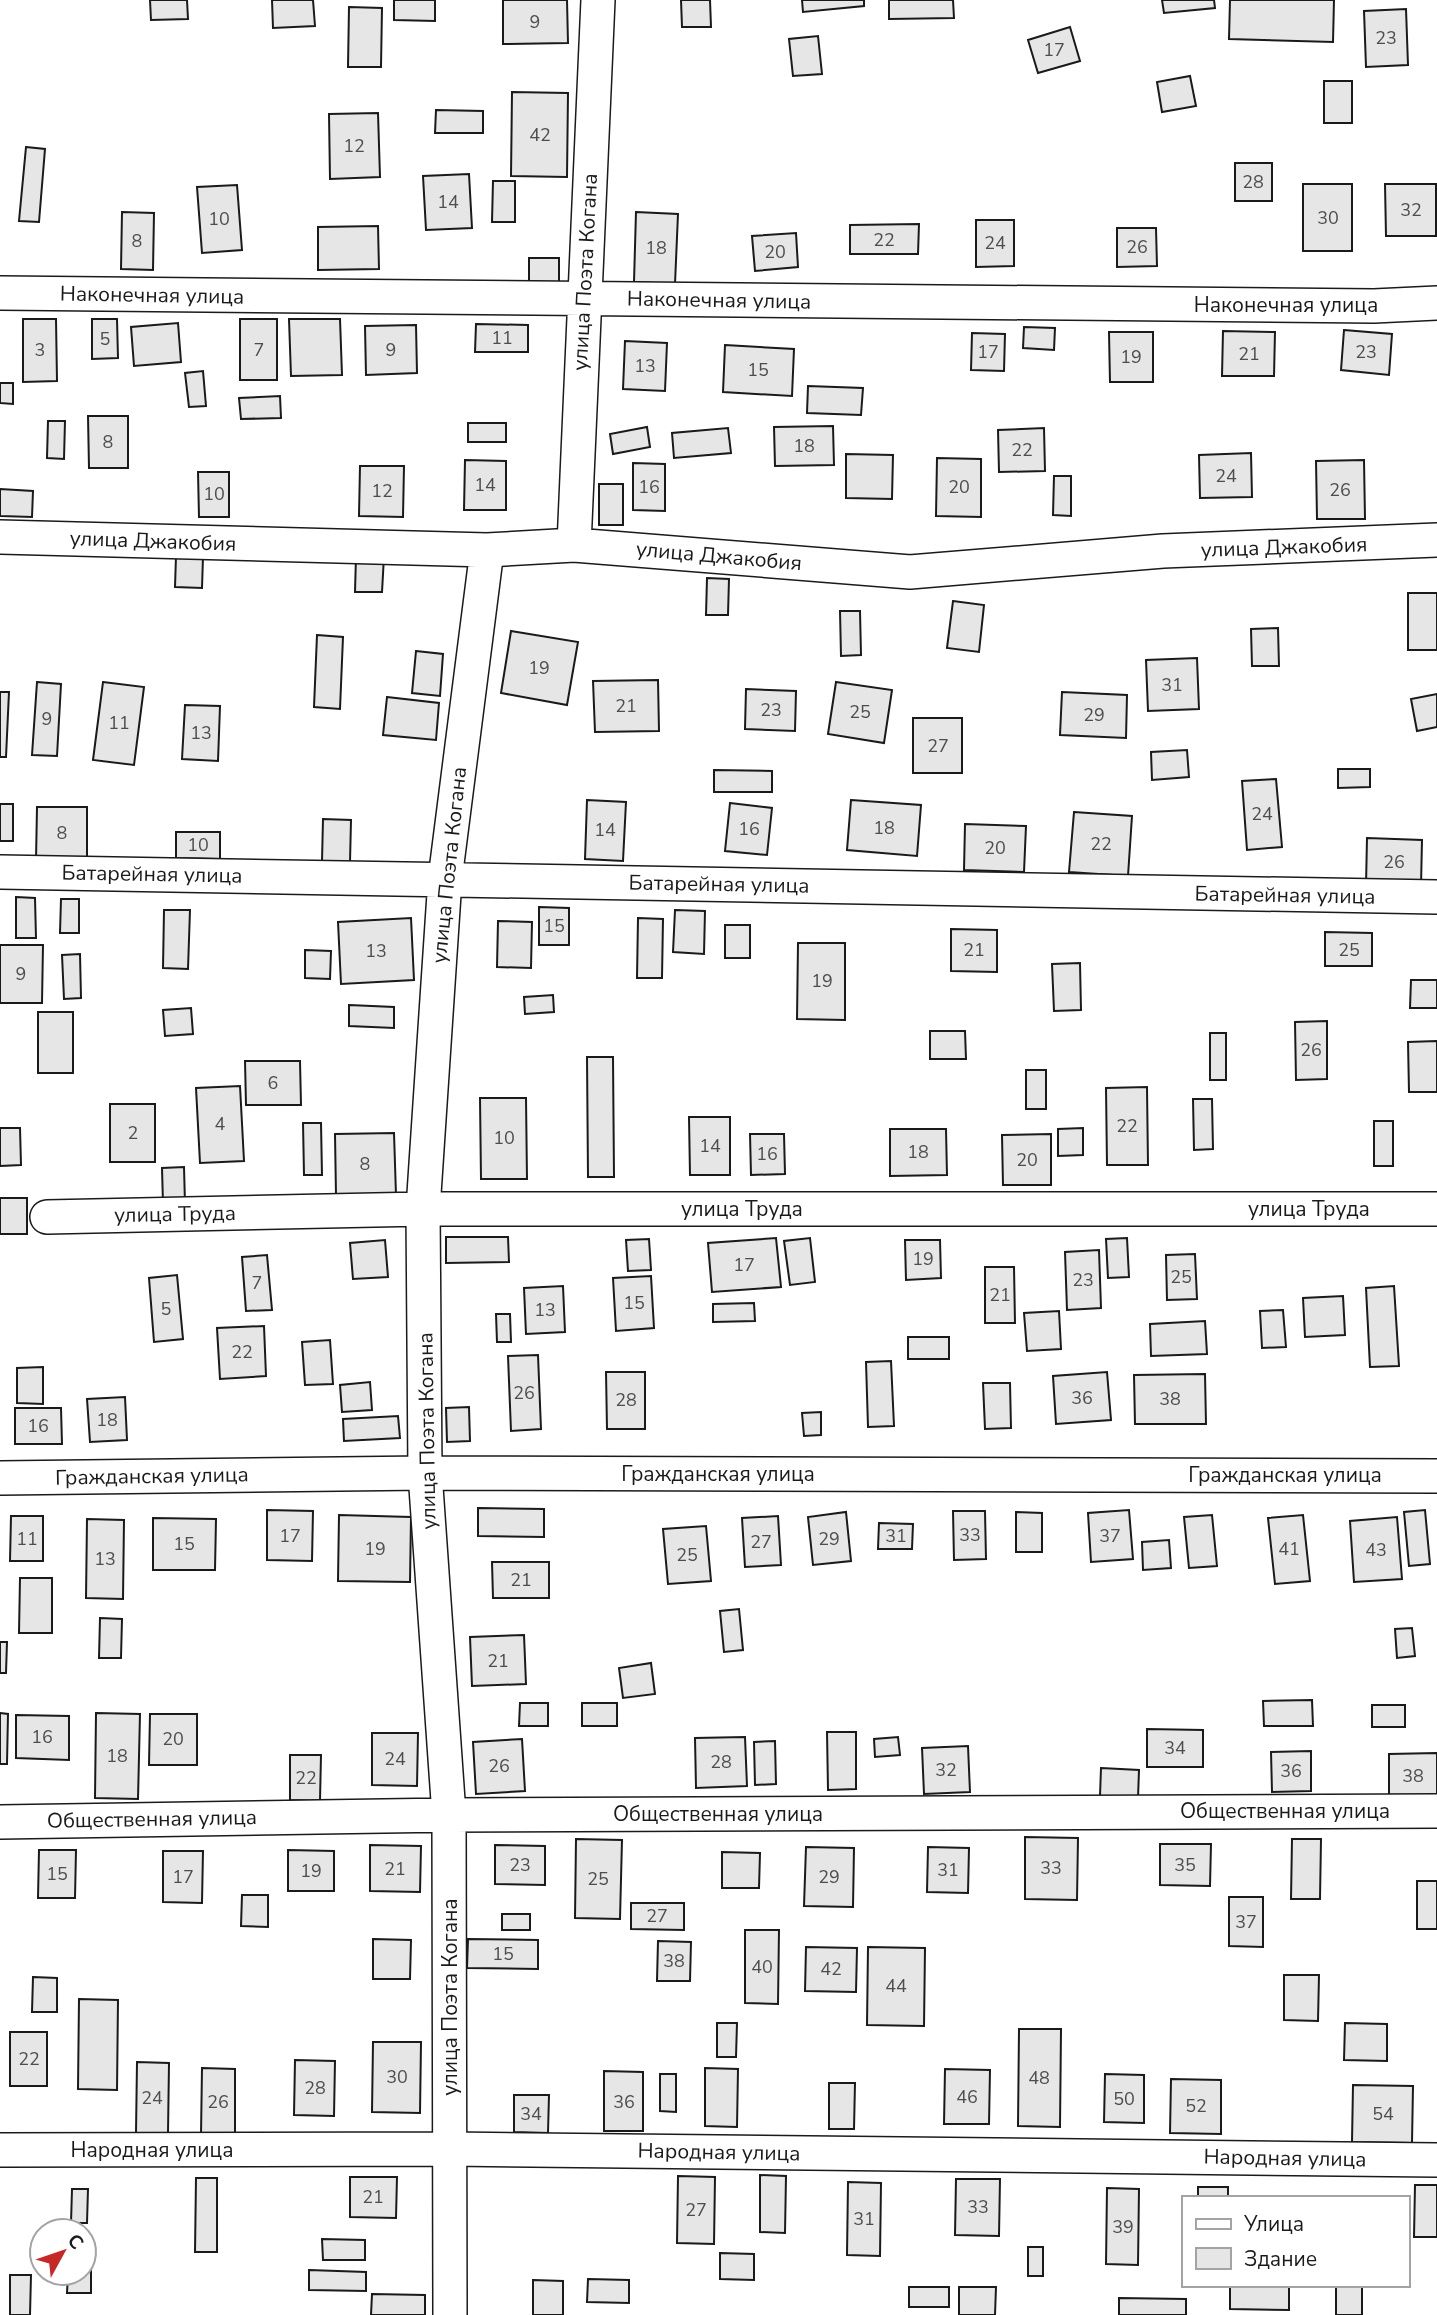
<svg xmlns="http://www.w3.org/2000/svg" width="1437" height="2315" viewBox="0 0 1437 2315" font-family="'Nunito Sans',sans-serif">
<rect width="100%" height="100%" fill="#fff"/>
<!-- building -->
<path fill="#e6e6e6" stroke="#1a1a1a" stroke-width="2" d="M150,0H187L188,19L151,20Z
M272,0H313L315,26L273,28Z
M394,0H435V21L394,20Z
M503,0H567L568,43L503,44Z
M681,0H710L711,27H682Z
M802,0H864V6L803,12Z
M889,0H953L954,18L889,19Z
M1162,0H1214L1215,8L1164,13Z
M1230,0H1334L1333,42L1229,39Z
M349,7L382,8L381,67H348Z
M1406,9L1408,65L1366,67L1364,11Z
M1070,27L1080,61L1038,73L1028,40Z
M818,36L822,74L793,76L789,39Z
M1190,76L1196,106L1162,112L1157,82Z
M1324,81H1352V123H1324Z
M512,92L568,93L567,177L511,176Z
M436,110L483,111V133H435Z
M378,113L380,177L330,179L329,114Z
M26,147L45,149L39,222L19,221Z
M1235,163H1272V201H1235Z
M469,174L472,228L426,230L423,176Z
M493,181H515V222H492Z
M1303,184H1352V251H1303Z
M1385,184H1436V236H1386Z
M237,185L242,250L202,253L197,187Z
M122,212L154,213L153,270L121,269Z
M636,212L678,214L675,284L634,282Z
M976,220H1014V266L976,267Z
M919,224L918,254H850V225Z
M378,226L379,269L318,270V227Z
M1117,228H1156L1157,266L1117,267Z
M796,233L798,267L755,271L752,236Z
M529,258H559V282H529Z
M23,319H56L57,381L23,382Z
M92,319H117L118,358L92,359Z
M240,319H277V380H240Z
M289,319H340L342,375L291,376Z
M178,323L181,362L134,366L131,327Z
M476,324L528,325V352H475Z
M416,325L417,373L366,375L365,326Z
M1024,327L1055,328L1054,350L1023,348Z
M1344,330L1392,334L1389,375L1341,370Z
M1223,331L1275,332L1274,376H1222Z
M1109,332H1153V382H1110Z
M972,333L1005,334L1004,371L971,370Z
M625,341L667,343L665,391L623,389Z
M725,345L794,349L792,396L723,392Z
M203,371L206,406L189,407L185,373Z
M0,383H13V404L0,403Z
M808,386L863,388L861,415L807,413Z
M280,396L281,418L241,419L239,398Z
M88,416H128V468H89Z
M48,421H65L64,459L47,458Z
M468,423H506V442H468Z
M833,426L834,465L775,466L774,427Z
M647,427L650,447L613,454L610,434Z
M728,428L731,453L674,458L672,433Z
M1044,428L1045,471L999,472L998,430Z
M1251,453L1252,497L1200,498L1199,455Z
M846,454L893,455L892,499L846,498Z
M937,458L981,459V517L936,516Z
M465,460L506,461V510H464Z
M1364,460L1365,519H1317L1316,461Z
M633,463L665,464V511L633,510Z
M360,466H404L403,517L359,516Z
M198,472H229V517H199Z
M1054,476H1071V516L1053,515Z
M599,484H623V525H599Z
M0,489L33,491L32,517L0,516Z
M176,556L203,557L202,588L175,587Z
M356,556H384L382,592H355Z
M707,578L729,579L728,615H706Z
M1408,593H1437V650H1408Z
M953,601L984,605L979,652L947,648Z
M840,611H860L861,655L841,656Z
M1278,628L1279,666H1252L1251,629Z
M511,631L578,642L567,705L501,693Z
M317,635L343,637L340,709L314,707Z
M416,651L443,654L440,696L412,693Z
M1197,658L1199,709L1148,711L1146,660Z
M658,680L659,731L595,732L593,681Z
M37,682L61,684L57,756L32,755Z
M103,682L144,687L134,765L93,760Z
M836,682L892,690L884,743L828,734Z
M746,689L796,691L795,731L745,729Z
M0,692H9L6,757H0Z
M1062,692L1127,695L1126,738L1060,735Z
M1437,694V727L1417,731L1411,699Z
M387,697L439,703L436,740L383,735Z
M185,705L220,706L218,761L182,759Z
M913,718H962V773H913Z
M1187,750L1189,777L1152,780L1151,752Z
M1338,769H1370V787L1338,788Z
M714,770L772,771V792H714Z
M1276,779L1282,847L1247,850L1242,781Z
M587,800L626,802L623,861L585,859Z
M851,800L921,805L917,856L847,850Z
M730,803L772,808L767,855L725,851Z
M0,804H13V841H0Z
M37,807H87V860H36Z
M1074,812L1132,816L1128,876L1069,872Z
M323,819L351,820L350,862L322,861Z
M965,824L1026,826L1024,872L964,870Z
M176,832H220V859L176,858Z
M1367,838L1422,840L1421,886L1366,885Z
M16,897L35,898L36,938H16Z
M61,899H79V933H60Z
M539,907L569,908V945H539Z
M164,910H190L188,969L163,968Z
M675,910L705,911L704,954L673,952Z
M411,918L414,980L341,984L338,922Z
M638,918L663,919L662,978H637Z
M498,921L532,922L531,968L497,967Z
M725,925H750V958H725Z
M951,929L997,930V972L951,971Z
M1325,932L1372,933V966H1325Z
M798,943H845V1020L797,1019Z
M0,945H43L42,1003H0Z
M305,950L331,951L330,979L305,978Z
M80,954L81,998L64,999L62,955Z
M1080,963L1081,1010L1054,1011L1052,964Z
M1411,980H1437V1008H1410Z
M553,995L554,1012L525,1014L524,997Z
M349,1005L394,1007V1028L349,1026Z
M191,1008L193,1034L165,1036L163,1010Z
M38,1012H73V1073H38Z
M1327,1021V1079L1296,1080L1295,1022Z
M930,1031H965L966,1059H930Z
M1210,1033H1226V1080H1210Z
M1437,1041V1092H1409L1408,1042Z
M587,1057H613L614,1177H588Z
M245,1061H300L301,1105H246Z
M1026,1070H1046V1109H1026Z
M240,1086L244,1161L200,1163L196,1088Z
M1147,1087L1148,1165H1107L1106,1088Z
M480,1098H526L527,1179H481Z
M1193,1099H1212L1213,1149L1194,1150Z
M110,1104H155V1162H110Z
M689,1117H730V1175H690Z
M1374,1121H1393V1166H1374Z
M303,1123H321L322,1175H304Z
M0,1128H20L21,1165L0,1166Z
M1083,1128V1155L1058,1156V1129Z
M890,1129H946L947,1175L890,1176Z
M394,1133L396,1195L336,1196L335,1134Z
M750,1134H784L785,1174L751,1175Z
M1051,1134V1185H1003L1002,1135Z
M184,1167L185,1204H163L162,1168Z
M0,1198H27V1234H0Z
M446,1237H508L509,1262L446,1263Z
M776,1238L781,1287L712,1292L708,1243Z
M810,1238L815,1282L790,1285L784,1241Z
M1127,1238L1129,1277L1108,1278L1106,1239Z
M649,1239L651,1270L628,1271L626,1240Z
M385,1240L388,1277L353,1279L350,1243Z
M905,1240H940L941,1278L906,1280Z
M1099,1250L1101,1308L1067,1310L1065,1252Z
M1195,1254L1197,1299L1167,1300L1166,1255Z
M267,1255L272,1310L246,1311L242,1257Z
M985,1267H1014L1015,1323H985Z
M177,1275L183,1339L154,1342L149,1278Z
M651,1276L654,1328L616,1331L613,1278Z
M563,1286L565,1332L526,1334L524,1288Z
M1394,1286L1399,1366L1370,1367L1366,1288Z
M1343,1296L1345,1335L1305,1337L1303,1298Z
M754,1303L755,1321L713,1322V1304Z
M1283,1310L1286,1347L1262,1348L1260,1311Z
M1059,1311L1061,1349L1027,1351L1024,1313Z
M496,1314H510L511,1342H497Z
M1205,1321L1207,1354L1151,1356L1150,1324Z
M264,1326L266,1376L220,1379L217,1328Z
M908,1337H949V1359H908Z
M330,1340L333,1384L305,1385L302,1342Z
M538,1355L541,1429L511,1431L508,1356Z
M891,1361L894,1426L868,1427L866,1362Z
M43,1367V1404L17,1403V1368Z
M606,1372H645V1429H607Z
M1107,1372L1111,1420L1056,1424L1053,1376Z
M1205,1374L1206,1424H1135L1134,1375Z
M370,1382L372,1410L342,1412L340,1385Z
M983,1383H1010L1011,1428L985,1429Z
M125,1397L127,1440L90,1442L87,1399Z
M469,1407L470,1441L447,1442L446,1408Z
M15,1408H61L62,1444H15Z
M821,1412V1435L804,1436L802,1413Z
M398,1416L400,1438L344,1441L343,1419Z
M478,1508L544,1509V1537L478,1536Z
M267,1510L313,1511L312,1561L267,1560Z
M1129,1510L1133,1559L1091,1562L1088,1513Z
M1425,1510L1430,1564L1409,1566L1404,1512Z
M953,1511H985L986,1559L954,1560Z
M846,1512L851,1561L813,1565L808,1517Z
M1016,1512L1042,1513V1552H1016Z
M339,1515L411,1517L410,1582L338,1581Z
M1212,1515L1217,1566L1189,1568L1184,1517Z
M1303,1515L1310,1581L1275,1584L1268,1518Z
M11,1516H43V1561H10Z
M778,1516L781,1565L745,1567L742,1518Z
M1397,1517L1402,1579L1354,1582L1350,1521Z
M153,1518L216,1519L215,1570H153Z
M87,1519L124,1520L123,1599L86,1598Z
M879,1523L913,1524L912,1549H878Z
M706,1526L711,1581L668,1584L663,1529Z
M1169,1540L1171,1568L1143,1570L1142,1542Z
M492,1562H549V1598H493Z
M20,1578H52V1633H19Z
M739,1609L743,1650L724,1652L720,1611Z
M100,1618L122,1619L121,1658H99Z
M1412,1628L1415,1656L1397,1658L1395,1629Z
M524,1635L526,1684L472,1686L470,1637Z
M0,1642H7L6,1673H0Z
M651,1663L655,1694L623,1698L619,1668Z
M1312,1700L1313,1726H1264L1263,1701Z
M520,1703H548V1726H519Z
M582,1703H617V1726H582Z
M1372,1705H1405V1727H1372Z
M0,1713L8,1714L7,1764H0Z
M96,1713L140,1714L138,1799L95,1798Z
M150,1714H197V1765H149Z
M16,1715L69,1716V1760L16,1758Z
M1147,1729L1203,1730V1767H1147Z
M827,1732H856V1789L828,1790Z
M372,1733H418L417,1786L372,1785Z
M745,1737L747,1786L696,1788L695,1738Z
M898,1737L900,1755L875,1757L874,1739Z
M522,1739L525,1791L476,1794L473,1742Z
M775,1741L776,1784L755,1785L754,1742Z
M968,1746L970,1792L924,1794L922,1748Z
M1311,1751V1791L1272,1792L1271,1752Z
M1437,1753V1797L1389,1798V1754Z
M290,1755H321L320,1801L290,1800Z
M1101,1768L1139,1770L1138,1798L1100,1796Z
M1025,1837L1078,1838L1077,1900L1025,1899Z
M576,1839L622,1840L620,1919L575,1918Z
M1292,1839H1321L1320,1899H1291Z
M1160,1844H1211L1210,1886L1160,1885Z
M370,1845L421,1846L420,1892L370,1891Z
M495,1845L545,1846V1885L495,1884Z
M806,1847L854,1848L853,1907L804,1906Z
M928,1847L969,1848L968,1893L927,1892Z
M39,1850H76L75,1898H38Z
M288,1850L334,1851V1891H288Z
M163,1851H203L202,1903L163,1902Z
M722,1852L760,1853L759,1888H722Z
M1417,1881H1437V1929H1417Z
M242,1895H268V1927L241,1926Z
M1229,1897H1263V1947L1229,1946Z
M631,1903H684V1930L631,1929Z
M502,1914H530V1930H502Z
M745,1930H779L778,2004L745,2003Z
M373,1939L411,1940L410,1979H373Z
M468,1939L538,1940V1969L467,1968Z
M658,1941L691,1942L690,1981H657Z
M806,1947L857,1948L856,1992L805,1991Z
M868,1947L925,1948L924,2026L867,2025Z
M1284,1975H1319L1318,2021L1284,2020Z
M33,1977L57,1978V2012H32Z
M79,1999L118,2000L117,2090L78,2089Z
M717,2023H737L736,2057H717Z
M1345,2023L1387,2024V2061L1344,2060Z
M1019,2029H1061L1060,2127L1018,2126Z
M10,2032H47V2086H10Z
M373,2042H421L420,2113L372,2112Z
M295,2060L335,2061L334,2116L294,2115Z
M137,2062L169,2063L168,2133H136Z
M202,2068L235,2069V2135H201Z
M705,2068L738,2069L737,2127L705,2126Z
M945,2069L990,2070L989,2124H944Z
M604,2071L643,2072V2131H604Z
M660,2074H676V2112L660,2111Z
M1105,2074L1144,2075V2123L1104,2122Z
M1171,2079L1221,2080V2134L1170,2133Z
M829,2083H855L854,2129H829Z
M1353,2085L1413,2086L1412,2143L1352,2142Z
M514,2095H549L548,2133L514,2132Z
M760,2175L786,2176L785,2233L760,2232Z
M678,2176L715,2177L714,2244L677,2243Z
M350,2177H397L396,2218L350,2217Z
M196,2178H217V2252H195Z
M956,2179H1000L999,2236L955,2235Z
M848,2182L881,2183L880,2256L847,2255Z
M1415,2185H1437V2237H1414Z
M1198,2187H1228V2198H1198Z
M1107,2188L1139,2189L1138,2265L1106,2264Z
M72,2189H88L87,2223H71Z
M322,2239L365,2240V2260H323Z
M1028,2247H1043V2276H1028Z
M720,2253L754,2254V2280L720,2279Z
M84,2254H91V2293H67L68,2273H84Z
M309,2270L366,2272V2291L309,2290Z
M10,2275H31L30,2315H10Z
M588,2279L629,2280V2303L587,2302Z
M533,2280L563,2281V2315H533Z
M1230,2285H1289V2310L1230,2309Z
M1336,2285H1362V2315H1336Z
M909,2287H949V2307H909Z
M959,2287H996L995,2315H959Z
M372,2294L425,2295V2315H371Z
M1119,2298L1186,2299V2315H1119Z"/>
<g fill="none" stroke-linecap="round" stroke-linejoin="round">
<!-- street casing -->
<g stroke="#1a1a1a" stroke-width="36">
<path id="street" d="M0,293L1374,306L1437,303
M0,537L487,550L574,545L910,572L1163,551L1437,540
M574,545L598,0
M0,872L1437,897
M47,1217L423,1209H1437
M0,1478L425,1473L1437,1476
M0,1822L449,1815L1437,1811
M0,2150L450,2149L1437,2160
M450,2315L449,1815L425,1473L423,1209L445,879L487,550"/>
</g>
<!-- street -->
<use href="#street" stroke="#fff" stroke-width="33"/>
</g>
<g text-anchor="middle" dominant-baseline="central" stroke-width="5" stroke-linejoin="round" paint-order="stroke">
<!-- number labels -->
<g font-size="18" fill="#4d4d4d">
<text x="535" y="22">9</text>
<text x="1386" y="38">23</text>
<text x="1054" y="50">17</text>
<text x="540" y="135">42</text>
<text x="354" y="146">12</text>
<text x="1253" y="182">28</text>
<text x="448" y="202">14</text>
<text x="1411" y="210">32</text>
<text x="1328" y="218">30</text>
<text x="219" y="219">10</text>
<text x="884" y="240">22</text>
<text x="137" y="241">8</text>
<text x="995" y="243">24</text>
<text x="1137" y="247">26</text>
<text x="656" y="248">18</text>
<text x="775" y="252">20</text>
<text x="502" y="338">11</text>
<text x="105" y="339">5</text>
<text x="40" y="350">3</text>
<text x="259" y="350">7</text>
<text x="391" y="350">9</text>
<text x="988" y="352">17</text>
<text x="1366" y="352">23</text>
<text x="1249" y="354">21</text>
<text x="1131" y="357">19</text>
<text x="645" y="366">13</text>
<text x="758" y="370">15</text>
<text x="108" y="442">8</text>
<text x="804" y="446">18</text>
<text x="1022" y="450">22</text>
<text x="1226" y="476">24</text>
<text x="485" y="485">14</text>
<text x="649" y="487">16</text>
<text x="959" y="487">20</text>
<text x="1340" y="490">26</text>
<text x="382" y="491">12</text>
<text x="214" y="494">10</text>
<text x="539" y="668">19</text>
<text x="1172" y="685">31</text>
<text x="626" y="706">21</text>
<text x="771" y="710">23</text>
<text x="860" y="712">25</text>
<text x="1094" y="715">29</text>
<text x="47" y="719">9</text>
<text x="119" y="723">11</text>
<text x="201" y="733">13</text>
<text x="938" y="746">27</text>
<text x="1262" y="814">24</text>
<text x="884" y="828">18</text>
<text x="749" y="829">16</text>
<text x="605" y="830">14</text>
<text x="62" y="833">8</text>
<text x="1101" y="844">22</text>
<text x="198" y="845">10</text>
<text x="995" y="848">20</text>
<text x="1394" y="862">26</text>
<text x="554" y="926">15</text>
<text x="974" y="950">21</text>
<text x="1349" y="950">25</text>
<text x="376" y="951">13</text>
<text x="21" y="974">9</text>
<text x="822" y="981">19</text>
<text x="1311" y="1050">26</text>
<text x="273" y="1083">6</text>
<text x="220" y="1124">4</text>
<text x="1127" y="1126">22</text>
<text x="133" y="1133">2</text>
<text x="504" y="1138">10</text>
<text x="710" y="1146">14</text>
<text x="918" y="1152">18</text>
<text x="767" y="1154">16</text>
<text x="1027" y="1160">20</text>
<text x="365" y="1164">8</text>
<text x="923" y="1259">19</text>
<text x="744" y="1265">17</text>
<text x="1181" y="1277">25</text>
<text x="1083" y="1280">23</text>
<text x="257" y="1283">7</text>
<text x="1000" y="1295">21</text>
<text x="634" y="1303">15</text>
<text x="166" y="1309">5</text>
<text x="545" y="1310">13</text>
<text x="242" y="1352">22</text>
<text x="524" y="1393">26</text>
<text x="1082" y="1398">36</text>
<text x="1170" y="1399">38</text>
<text x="626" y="1400">28</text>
<text x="107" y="1420">18</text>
<text x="38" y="1426">16</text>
<text x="970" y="1535">33</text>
<text x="290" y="1536">17</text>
<text x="896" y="1536">31</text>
<text x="1110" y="1536">37</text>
<text x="27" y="1539">11</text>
<text x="829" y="1539">29</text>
<text x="761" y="1542">27</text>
<text x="184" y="1544">15</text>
<text x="375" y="1549">19</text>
<text x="1289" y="1549">41</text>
<text x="1376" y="1550">43</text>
<text x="687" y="1555">25</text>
<text x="105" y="1559">13</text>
<text x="521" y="1580">21</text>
<text x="498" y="1661">21</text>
<text x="42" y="1737">16</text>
<text x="173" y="1739">20</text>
<text x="1175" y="1748">34</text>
<text x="117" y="1756">18</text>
<text x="395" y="1759">24</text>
<text x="721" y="1762">28</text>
<text x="499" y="1766">26</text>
<text x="946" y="1770">32</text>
<text x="1291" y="1771">36</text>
<text x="1413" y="1776">38</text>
<text x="306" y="1778">22</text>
<text x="520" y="1865">23</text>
<text x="1185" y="1865">35</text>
<text x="1051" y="1868">33</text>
<text x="395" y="1869">21</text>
<text x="948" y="1870">31</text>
<text x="311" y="1871">19</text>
<text x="57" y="1874">15</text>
<text x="183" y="1877">17</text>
<text x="829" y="1877">29</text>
<text x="598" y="1879">25</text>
<text x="657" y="1916">27</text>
<text x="1246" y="1922">37</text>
<text x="503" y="1954">15</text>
<text x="674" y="1961">38</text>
<text x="762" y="1967">40</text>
<text x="831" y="1969">42</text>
<text x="896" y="1986">44</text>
<text x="29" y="2059">22</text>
<text x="397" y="2077">30</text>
<text x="1039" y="2078">48</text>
<text x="315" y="2088">28</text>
<text x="967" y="2097">46</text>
<text x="152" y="2098">24</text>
<text x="1124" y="2099">50</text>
<text x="218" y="2102">26</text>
<text x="624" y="2102">36</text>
<text x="1196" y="2106">52</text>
<text x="531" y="2114">34</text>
<text x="1383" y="2114">54</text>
<text x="373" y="2197">21</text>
<text x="978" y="2207">33</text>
<text x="696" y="2210">27</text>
<text x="864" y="2219">31</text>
<text x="1123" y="2227">39</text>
</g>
<!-- street labels -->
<g font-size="21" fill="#1a1a1a" stroke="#fff">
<text transform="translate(585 272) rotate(-87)">улица Поэта Когана</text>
<text transform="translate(152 295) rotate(1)">Наконечная улица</text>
<text transform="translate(719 300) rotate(1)">Наконечная улица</text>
<text x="1286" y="305">Наконечная улица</text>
<text transform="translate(153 541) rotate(2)">улица Джакобия</text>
<text transform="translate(1284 547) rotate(-2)">улица Джакобия</text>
<text transform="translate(719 556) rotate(5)">улица Джакобия</text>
<text transform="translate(449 865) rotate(-84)">улица Поэта Когана</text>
<text transform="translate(152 874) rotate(1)">Батарейная улица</text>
<text transform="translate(719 884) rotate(1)">Батарейная улица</text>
<text transform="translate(1285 895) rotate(1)">Батарейная улица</text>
<text x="742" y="1209">улица Труда</text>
<text x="1309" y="1209">улица Труда</text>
<text transform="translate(175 1214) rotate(-1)">улица Труда</text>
<text transform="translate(427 1431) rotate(-91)">улица Поэта Когана</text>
<text x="718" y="1474">Гражданская улица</text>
<text x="1285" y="1475">Гражданская улица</text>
<text transform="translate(152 1476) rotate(-1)">Гражданская улица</text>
<text x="1285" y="1811">Общественная улица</text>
<text x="718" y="1814">Общественная улица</text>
<text transform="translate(152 1819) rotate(-1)">Общественная улица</text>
<text transform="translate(450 1997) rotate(-90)">улица Поэта Когана</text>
<text x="152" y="2150">Народная улица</text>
<text transform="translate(719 2152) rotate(1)">Народная улица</text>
<text transform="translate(1285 2158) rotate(1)">Народная улица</text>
</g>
</g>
<!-- legend -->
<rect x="1182" y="2196" width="228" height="91" fill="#ffffff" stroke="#a3a3a3" stroke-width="2"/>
<rect x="1196" y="2219" width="35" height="10" fill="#ffffff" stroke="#a3a3a3" stroke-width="2"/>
<text x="1244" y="2231" font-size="21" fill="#1a1a1a">Улица</text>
<rect x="1196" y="2248" width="35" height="21" fill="#e6e6e6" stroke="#a3a3a3" stroke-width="2"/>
<text x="1244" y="2266" font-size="21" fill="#1a1a1a">Здание</text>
<!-- north arrow -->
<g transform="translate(63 2252) rotate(50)"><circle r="33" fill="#ffffff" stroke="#a3a3a3" stroke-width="2"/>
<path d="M0-5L12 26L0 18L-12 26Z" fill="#c62828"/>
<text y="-10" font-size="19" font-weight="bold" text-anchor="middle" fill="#1a1a1a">С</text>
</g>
</svg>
